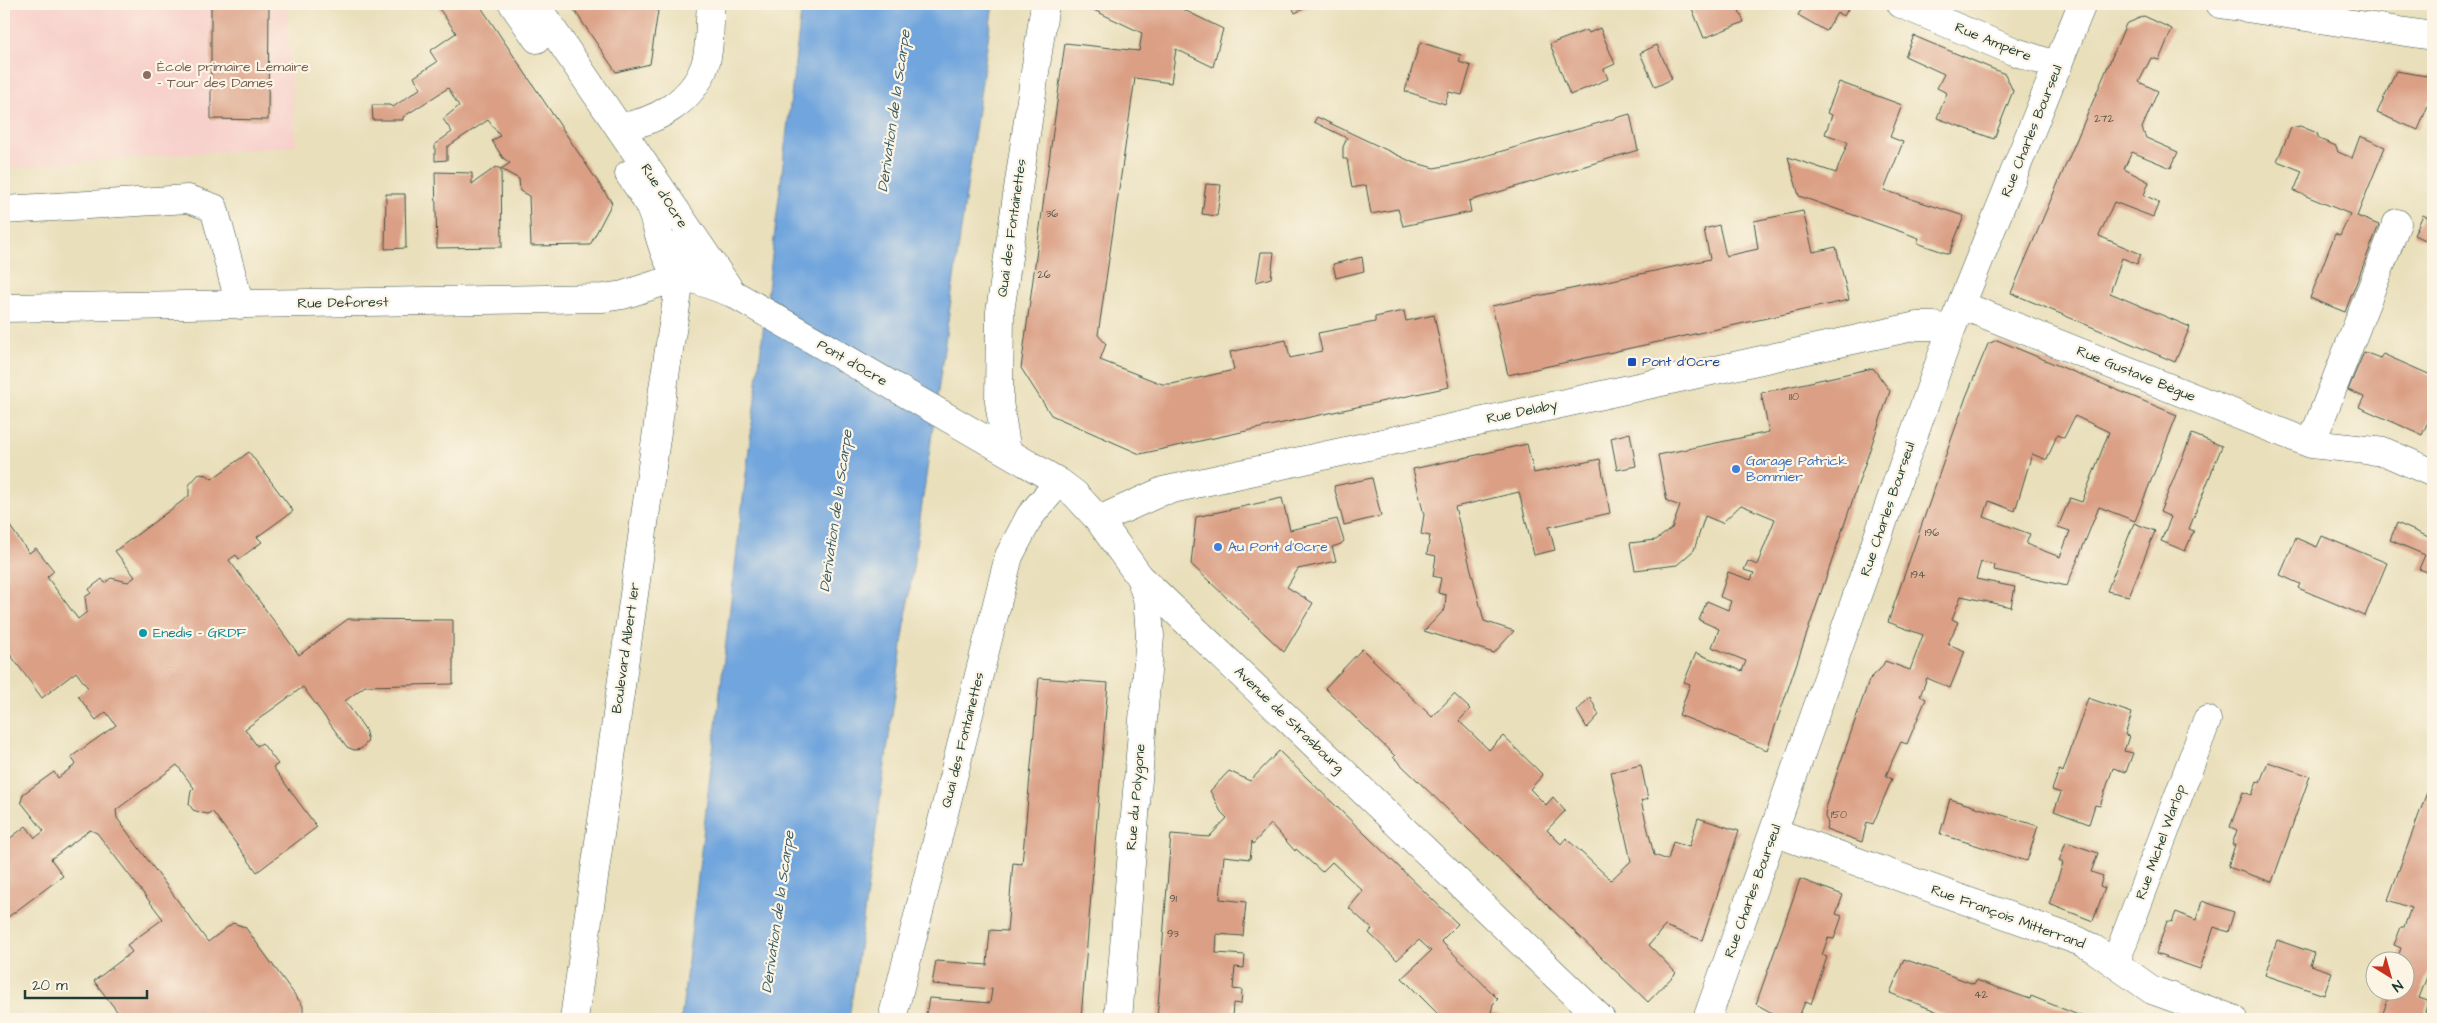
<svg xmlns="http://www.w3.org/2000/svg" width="2437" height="1023" viewBox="0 0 2437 1023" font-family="'Architects Daughter',sans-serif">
<rect width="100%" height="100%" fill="#fcf5e5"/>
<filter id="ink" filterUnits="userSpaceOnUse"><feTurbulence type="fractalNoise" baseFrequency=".02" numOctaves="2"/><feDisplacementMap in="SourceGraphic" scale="10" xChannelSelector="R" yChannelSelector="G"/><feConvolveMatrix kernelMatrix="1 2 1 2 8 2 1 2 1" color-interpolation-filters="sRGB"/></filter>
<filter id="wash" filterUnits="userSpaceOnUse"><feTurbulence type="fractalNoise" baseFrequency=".0096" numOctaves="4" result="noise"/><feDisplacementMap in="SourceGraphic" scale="20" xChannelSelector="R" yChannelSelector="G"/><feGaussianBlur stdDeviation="1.12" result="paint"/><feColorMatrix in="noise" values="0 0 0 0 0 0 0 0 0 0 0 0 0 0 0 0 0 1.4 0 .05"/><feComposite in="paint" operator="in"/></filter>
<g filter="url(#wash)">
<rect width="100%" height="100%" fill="#e9dfbb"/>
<!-- built -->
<path fill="#f7d0cb" d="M4,4H286L296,146L4,168Z"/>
<!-- water -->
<path fill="#71a5dd" stroke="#487188" d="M802,4H993L849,1019H681Z"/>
<g id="blocks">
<!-- building -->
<path fill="#da9f84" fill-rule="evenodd" d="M211,4H269L268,120L211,119Z
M436,4H479L612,203L590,245L531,246L529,196L520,191L519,179L501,169L510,163L503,158L492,141L500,136L488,120L447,147V160L435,161V144L452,132L443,119L459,106L448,88L403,117V120H373L372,105H389L393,107L421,88L414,77L437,62L430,51L456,33Z
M570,4H659L650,64L616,72Z
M1081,4H1172L1223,29L1213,67L1176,49L1171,83L1135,78L1098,335L1106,344L1100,360L1162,384H1172L1234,370L1230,352L1286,340L1290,358L1322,351L1318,333L1375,322V317L1404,311L1406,321L1434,315L1449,387L1140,454L1051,415L1021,368L1065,43L1139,51L1142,33Z
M1291,4H1314L1295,13Z
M1690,4H1749L1738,8L1744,22L1704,38Z
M1805,4H1842L1849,7L1844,16L1837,13L1826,31L1798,15Z
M2144,16L2172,29L2159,60L2151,58L2139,82L2158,91L2142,128L2146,138L2178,152L2171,168L2132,152L2124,169L2149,182L2144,195L2159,202L2153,217L2114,202L2099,236L2141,254L2137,264L2122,258L2110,293L2190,327L2175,362L2011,293L2126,24Z
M1600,28L1615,64L1604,69L1608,79L1570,95L1550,44L1587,30L1589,33Z
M1914,36L2005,74L2013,91L1994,139L1937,118L1947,93L1937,88L1944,74L1905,56Z
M1420,42L1461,55L1459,62L1471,66L1462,95L1449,92L1445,104L1405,91Z
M1657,45L1672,79L1655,87L1640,53Z
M2396,71L2433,77V93L2418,130L2377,113Z
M1839,82L1902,105L1890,137L1903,142L1884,190L1964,216L1949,254L1917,243L1919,238L1799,196L1788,157L1836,173L1848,142L1825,134L1832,115L1827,113Z
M1630,114L1638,150L1469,201L1471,212L1403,226L1398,209L1371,214L1366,185L1352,188L1347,159H1343V147L1347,138L1314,122L1317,117L1412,162L1434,168L1461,163Z
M2300,126L2317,133L2319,139L2336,146L2338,152L2352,158L2360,136L2385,147L2357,216L2379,225L2345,312L2310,298L2335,234L2340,236L2350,214L2294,191L2302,171L2277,161L2291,128Z
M496,167L501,169L502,247L437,248L435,172L472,173V184Z
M1206,184L1221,185L1217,216L1202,214Z
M386,194H405L406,248L385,249Z
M1803,211L1813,252L1836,247L1849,300L1508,375L1492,306L1710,259L1704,229L1719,225L1726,256L1758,249L1754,221Z
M2423,215L2433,220V244L2414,235Z
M1261,252H1274L1271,278L1256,282Z
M1362,257L1364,271L1336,278L1333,264Z
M1997,340L2177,415L2135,521L2099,507L2067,586L1994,570L1995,565L1981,562L1976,579L2015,587L2011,607L1961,596L1952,619L1958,622L1948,644L1965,651L1950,688L1927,678L1920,696L1926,699L1907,744L1901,742L1893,759L1886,776L1892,779L1873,824L1867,822L1862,842L1826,829L1828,823L1825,817L1826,805L1869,680L1882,667L1885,661L1910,670L1923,635L1888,622L1966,397L1988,344ZM2075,416L2109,432L2082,502L2070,498L2058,527L2070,531L2060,557L2026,544L2030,534L1984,517L1989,501L2015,511L2032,454L2047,460L2057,435L2064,438Z
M2364,352L2380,358L2383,354L2433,376V411L2422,435L2359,407L2364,397L2348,390Z
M1873,368L1890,391L1767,750L1679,715L1690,684L1684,682L1696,653L1742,671L1746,661L1712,647L1719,629L1699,620L1707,601L1728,610L1731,601L1720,597L1728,572L1751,580L1754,573L1744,570L1748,561L1757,565L1775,519L1741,505L1722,523L1705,516L1694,550L1677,565L1635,570L1630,543L1656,540L1672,528L1680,506L1667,501L1658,455L1769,432L1761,393Z
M1630,433L1636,466L1617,470L1611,438Z
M2192,434L2222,446L2189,529L2194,531L2185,551L2161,541L2171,517L2160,512Z
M1527,444L1534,473L1600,459L1610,513L1549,527L1555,550L1534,555L1519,492L1455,507L1484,621L1514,631L1494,653L1424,631L1445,609L1446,595L1438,593L1441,578L1433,576L1436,556L1427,554L1430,536L1421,534L1424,515L1413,469Z
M249,452L293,511L257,537L262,542L239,559L236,555L229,560L299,655L348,619L453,620V684L365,686L345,701L365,729L368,741L361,749L354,750L347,747L303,687L245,729L257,746L262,743L278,764L273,767L317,827L257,872L212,811L208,814L202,813L193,810L189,804L191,791L194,788L177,765L116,810L117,818L208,942L233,923L245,927L303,1006V1012L298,1019H123L94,981L132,952L127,945L163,919L97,833L90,830L51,859L63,876L4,920V843L26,826L35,838L44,831L21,802L23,794L54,772L58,778L71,768L76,764L71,757L116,725L106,712L96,720L78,696L88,688L76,672L42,698L4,646V518L29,553L36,548L54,571L47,577L78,619L87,612L85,597L91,593L89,589L102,579L105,583L111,578L128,582L135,577L115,551L189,496V485L199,474L207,475L212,479Z
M1372,478L1381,516L1344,525L1334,486Z
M1282,498L1290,530L1337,519L1344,541L1341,544L1332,547L1336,561L1298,569L1287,587L1313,603L1284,652L1191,564L1196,517Z
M2134,523L2155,531L2129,596L2107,591Z
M2397,523L2433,539V574L2419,569L2425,555L2390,540Z
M2322,536L2387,563L2365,616L2298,588L2300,584L2280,575L2296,538L2317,547Z
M1362,649L1432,717L1454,694L1470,709L1459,721L1489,750L1503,736L1543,775L1530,789L1546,805L1553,797L1565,811L1547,830L1561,844L1566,838L1611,880L1631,861L1611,772L1641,765L1648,799L1641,801L1654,855L1668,860L1673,842L1689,847L1698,818L1739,831L1702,940L1665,926L1649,945L1676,973L1648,1002L1393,757L1395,756L1325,688Z
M1039,678L1108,683L1081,1019H925L929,998L990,1003L992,989L932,984L936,961L987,965L990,930L1007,931L1013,863L1022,864Z
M1590,697L1599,715L1587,728L1577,711Z
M2088,698L2132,713L2125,735L2129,736L2124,751L2133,753L2126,772L2113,768L2100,806L2095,805L2089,824L2054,811L2061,793L2052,790L2059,770L2063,772Z
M1279,751L1458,924L1441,941L1498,999L1493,1004L1491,1013L1505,1016L1508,1019H1437L1440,1016L1402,978L1431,951L1419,940L1397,960L1369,933L1372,929L1349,908L1363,891L1332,862L1322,872L1296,849L1295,851L1271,824L1253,844L1252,841L1250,859L1224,856L1220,899L1246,902L1243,936L1217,934L1216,953L1245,955L1244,968L1235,967L1233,989L1242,990L1241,1004L1233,1003L1232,1019H1157L1171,834L1209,837L1227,818L1221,812L1210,791L1229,771L1250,781Z
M2268,762L2310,776L2272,882L2228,867L2235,845H2232L2237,830L2230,827L2243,792L2252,795L2257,781L2260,782Z
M2433,769V961L2419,998L2428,1001L2425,1012L2433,1015L2432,1019H2381L2391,990H2404V960H2397L2401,948L2394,945L2401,927H2404L2411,908L2388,900L2426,795Z
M1950,799L2038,826L2027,861L1940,834Z
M2066,842L2098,853L2091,872L2103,876L2100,886L2105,888L2093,921L2049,904L2063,863L2059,861Z
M1800,879L1843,895L1836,914L1842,916L1834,939L1828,938L1822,955L1827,957L1811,1004L1805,1002L1798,1019H1783L1756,1004Z
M2202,901L2234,912L2228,932L2214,927L2200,969L2156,954L2167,921L2172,922L2176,912L2196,920Z
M2277,940L2314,953L2310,965L2332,972L2324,995L2265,975Z
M1904,959L1974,984L1976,980L2030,999L2031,996L2088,1019H1956L1890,993Z"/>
</g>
</g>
<g filter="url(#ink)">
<use href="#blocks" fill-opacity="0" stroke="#3d5548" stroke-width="1"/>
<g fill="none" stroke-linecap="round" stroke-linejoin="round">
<!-- minor casing -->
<g stroke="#3d5548" stroke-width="29">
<path id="minor" d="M513,4L537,39
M535,4L732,293
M1901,4L2013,51L2058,66
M2220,4L2433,36
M619,127C655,123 693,101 705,65C711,47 709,23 711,4
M629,174C637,185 645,196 650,208C662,236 659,251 679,277
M4,210L188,199L214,208L240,305
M1961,305L2311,444L2385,452L2433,473
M4,308L603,298L623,295L679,277L691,278L732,293L1059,482L1075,494L1099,520L1139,576L1601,1019
M2311,444L2397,223
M1007,452L999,402L1000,312L1045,4
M1099,520L1163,491L1917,326H1934L1951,330
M1774,832L2079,941L2094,949L2152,990L2233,1019
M2115,964L2207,720
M894,1011L1009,556L1030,516L1059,482
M574,1019L664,382L688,229
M1118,1019L1150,636L1147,598L1140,577
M1707,1019L1951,330L2082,4"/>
</g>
<!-- minor -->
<use href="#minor" stroke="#fff" stroke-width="28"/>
</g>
</g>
<!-- markers -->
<circle fill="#8d6e63" stroke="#fcf5e5" stroke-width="2" cx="147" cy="75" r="5"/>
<rect fill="#1a4fb4" stroke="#fcf5e5" stroke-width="2" x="1627" y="357" width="10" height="10" rx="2.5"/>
<g fill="#3f7fe0" stroke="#fcf5e5" stroke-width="2">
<circle cx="1736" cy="469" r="5"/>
<circle cx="1218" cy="547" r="5"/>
</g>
<circle fill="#0f9aa8" stroke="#fcf5e5" stroke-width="2" cx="143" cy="633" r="5"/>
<g text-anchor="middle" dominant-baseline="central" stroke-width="4.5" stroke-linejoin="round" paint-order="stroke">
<!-- number labels -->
<g font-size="11" fill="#4e5648">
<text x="2104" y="118">272</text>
<text x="1052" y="213">36</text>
<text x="1044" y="274">26</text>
<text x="1794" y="396">110</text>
<text x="1932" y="532">196</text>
<text x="1918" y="574">194</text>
<text x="1839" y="814">150</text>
<text x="1173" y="898">91</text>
<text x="1173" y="933">93</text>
<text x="1981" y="994">42</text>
</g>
<!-- street labels -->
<g font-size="14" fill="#1f3d34" stroke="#fcf5e5">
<text transform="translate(1993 42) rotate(22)">Rue Ampère</text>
<text transform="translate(2032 131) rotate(-68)">Rue Charles Bourseul</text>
<text transform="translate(664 196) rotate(57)">Rue d'Ocre</text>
<text transform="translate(1012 228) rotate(-82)">Quai des Fontainettes</text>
<text transform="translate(343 303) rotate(-1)">Rue Deforest</text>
<text transform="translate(852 363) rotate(30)">Pont d'Ocre</text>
<text transform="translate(2136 374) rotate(22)">Rue Gustave Bègue</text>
<text transform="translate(1522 412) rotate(-12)">Rue Delaby</text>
<text transform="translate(1888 509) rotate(-71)">Rue Charles Bourseul</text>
<text transform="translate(626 648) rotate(-82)">Boulevard Albert 1er</text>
<text transform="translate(1289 720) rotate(44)">Avenue de Strasbourg</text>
<text transform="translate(963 740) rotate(-76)">Quai des Fontainettes</text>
<text transform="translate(1136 797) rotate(-85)">Rue du Polygone</text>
<text transform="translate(2161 842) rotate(-70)">Rue Michel Warlop</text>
<text transform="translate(1753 891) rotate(-70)">Rue Charles Bourseul</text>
<text transform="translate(2008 917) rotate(20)">Rue François Mitterrand</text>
</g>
<!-- education labels -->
<g font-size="14" fill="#785e54" stroke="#fcf5e5" text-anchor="start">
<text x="157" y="67">École primaire Lemaire<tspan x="157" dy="16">- Tour des Dames</tspan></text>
</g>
<!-- transit labels -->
<g font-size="14" fill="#164399" stroke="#fcf5e5" text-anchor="start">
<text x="1642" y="362">Pont d'Ocre</text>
</g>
<!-- shop labels -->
<g font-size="14" fill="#366cbe" stroke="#fcf5e5" text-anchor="start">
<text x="1746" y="461">Garage Patrick<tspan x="1746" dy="16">Bommier</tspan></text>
<text x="1228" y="547">Au Pont d'Ocre</text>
</g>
<!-- culture labels -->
<g font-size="14" fill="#0d838f" stroke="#fcf5e5" text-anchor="start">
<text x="153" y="633">Enedis - GRDF</text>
</g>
<!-- water labels -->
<g font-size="15" font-style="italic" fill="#385c67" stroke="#fcf5e5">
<text transform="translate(894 111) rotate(-82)">Dérivation de la Scarpe</text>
<text transform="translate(836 511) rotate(-82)">Dérivation de la Scarpe</text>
<text transform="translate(778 912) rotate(-82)">Dérivation de la Scarpe</text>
</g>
</g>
<!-- margin -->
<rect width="2437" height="1023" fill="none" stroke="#fcf5e5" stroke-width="20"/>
<!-- north arrow -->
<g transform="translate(2390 976) rotate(143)"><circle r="24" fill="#fcf5e5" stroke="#a4ab9e"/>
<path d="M0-4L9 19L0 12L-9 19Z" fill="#c8321e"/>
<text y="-8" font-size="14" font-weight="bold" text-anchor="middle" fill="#1f3d34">N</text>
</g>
<!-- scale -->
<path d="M25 990v8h122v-8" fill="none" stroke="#1f3d34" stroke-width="2.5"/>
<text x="32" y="990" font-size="15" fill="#1f3d34" stroke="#fcf5e5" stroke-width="4" paint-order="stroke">20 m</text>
</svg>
